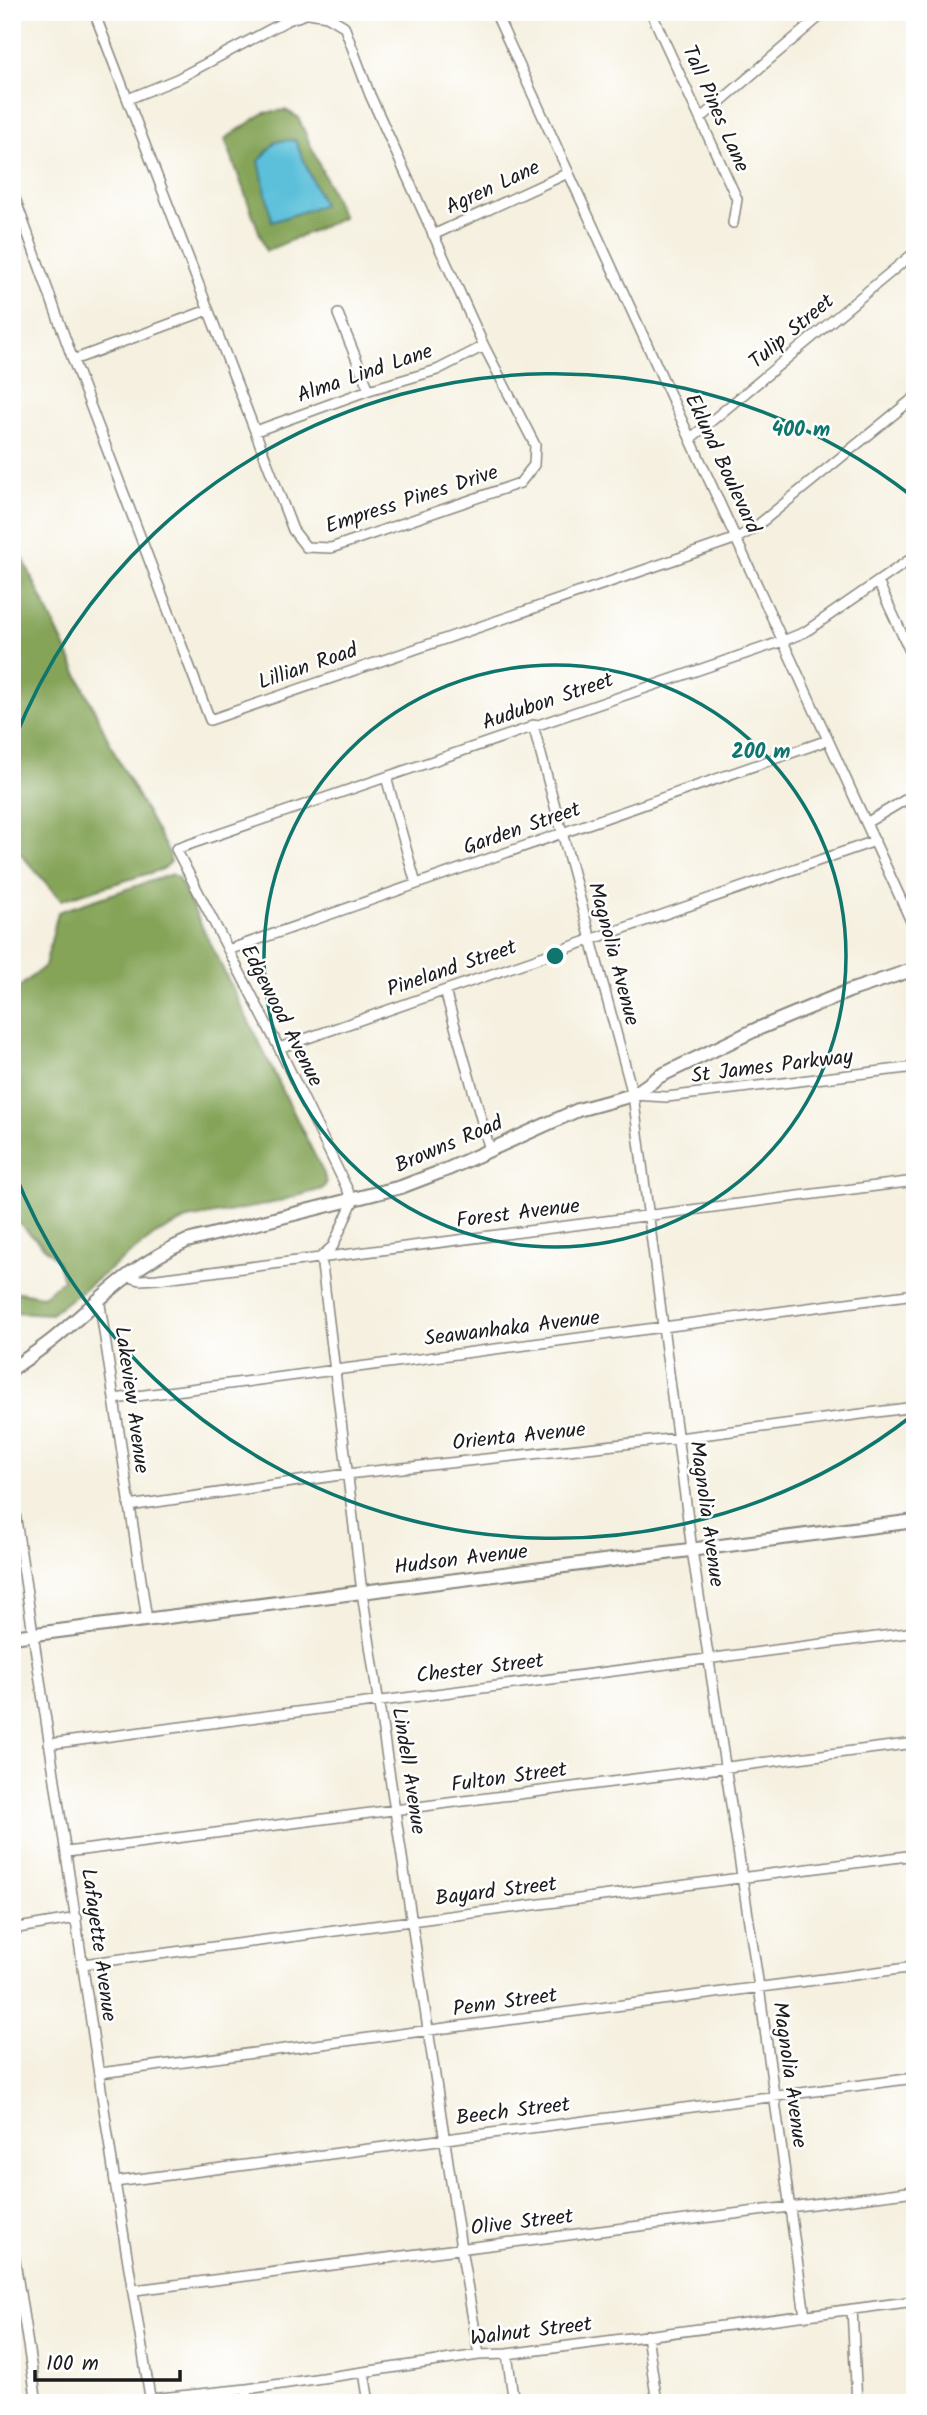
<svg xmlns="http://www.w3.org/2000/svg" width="927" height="2415" viewBox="0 0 927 2415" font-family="Kalam,sans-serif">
<rect width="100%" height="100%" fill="#fff"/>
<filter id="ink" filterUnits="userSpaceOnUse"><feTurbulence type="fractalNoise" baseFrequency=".0143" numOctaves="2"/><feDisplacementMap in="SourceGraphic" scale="14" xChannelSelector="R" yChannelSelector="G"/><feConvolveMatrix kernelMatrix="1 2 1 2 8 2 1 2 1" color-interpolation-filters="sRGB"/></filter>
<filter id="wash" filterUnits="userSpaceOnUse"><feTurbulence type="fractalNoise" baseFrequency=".00686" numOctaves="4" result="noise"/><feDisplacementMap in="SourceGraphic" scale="28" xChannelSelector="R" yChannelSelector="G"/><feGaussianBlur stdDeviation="1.57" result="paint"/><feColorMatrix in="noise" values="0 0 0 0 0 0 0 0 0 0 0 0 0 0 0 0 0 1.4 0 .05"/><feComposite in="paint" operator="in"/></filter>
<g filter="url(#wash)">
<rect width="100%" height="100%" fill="#f5f0df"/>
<!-- forest -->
<path fill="#85a458" stroke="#50603a" stroke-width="2" d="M285,110L298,117L343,218L266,251L225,139L264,113Z
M12,535L118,760L170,855V863L163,869L61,900L19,852L12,854Z
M172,874L178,878L324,1174L326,1184L322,1189L265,1205L187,1219L155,1235L51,1314L12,1312V1291L43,1296L63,1280L57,1260L12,1216V993L45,966L58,912Z"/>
<!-- water -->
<path fill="#5cc0da" stroke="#3c6e7b" stroke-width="2" d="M295,140L323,205L272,222L259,161L276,141Z"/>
</g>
<g filter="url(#ink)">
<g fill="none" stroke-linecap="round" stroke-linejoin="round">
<!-- street casing -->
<g stroke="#88867e" stroke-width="12">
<path id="street" d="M94,12L293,530L306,547L331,548L520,483L534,465L535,445L484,346L370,95L344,26L327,16L309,13L288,20L177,79L128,99
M495,12L915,930
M651,12L737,199L733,223
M701,118L825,12
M12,190L73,360L210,720L737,538L753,529L915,397
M433,235L568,173
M338,314L369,390
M73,360L208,310
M256,431L369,390L437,370L484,346
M691,438L915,252
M878,582L915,662
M533,725L633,1095L692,1550L759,1987L805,2316
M386,777L416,884
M866,823L915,794
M228,950L828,740
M445,991L490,1150
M279,1048L875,841
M633,1095L667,1097L915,1067
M126,1276L140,1280L157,1279L915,1181
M99,1298L147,1620
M114,1399L915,1294
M12,1493L115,2182L151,2403
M129,1506L347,1474L679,1438L915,1407
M49,1744L915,1632
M67,1852L915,1743
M12,1929L77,1918
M83,1964L915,1855
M100,2073L915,1967
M115,2182L915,2078
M12,2242L37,2403
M135,2290L915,2191
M852,2309L857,2403
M647,2335L657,2403
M507,2354L514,2403
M479,2355L461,2248L362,1592L321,1257L333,1246L353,1201L279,1048L176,849L783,641L805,632L915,556
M364,2372L369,2403
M247,2389L248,2403
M151,2399L247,2389L479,2355L507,2354L915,2301"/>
</g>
<!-- secondary casing -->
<g stroke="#88867e" stroke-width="16">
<path id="secondary" d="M12,1369C27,1358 43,1348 56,1337C101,1299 132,1265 187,1241L401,1187L448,1169L578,1110L633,1095L660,1076L755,1030L849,991L915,969
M12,1637L915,1521"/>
</g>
<!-- street -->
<use href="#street" stroke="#fff" stroke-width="9"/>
<!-- secondary -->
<use href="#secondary" stroke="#fff" stroke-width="12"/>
</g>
</g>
<!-- distance rings -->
<g fill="none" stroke="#0f766e" stroke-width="3.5">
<circle cx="555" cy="956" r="291"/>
<path d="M913 1415A582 582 0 0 1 13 1169M13 743A582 582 0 0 1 913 497"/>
</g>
<g text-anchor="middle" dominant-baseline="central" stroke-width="5" stroke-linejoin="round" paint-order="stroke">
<!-- street labels -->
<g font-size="21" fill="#1c1c1c" stroke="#fff">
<text transform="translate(715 109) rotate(66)">Tall Pines Lane</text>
<text transform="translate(493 188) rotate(-25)">Agren Lane</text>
<text transform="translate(792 332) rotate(-40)">Tulip Street</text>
<text transform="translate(365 374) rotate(-19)">Alma Lind Lane</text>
<text transform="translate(722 464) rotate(65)">Eklund Boulevard</text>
<text transform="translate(412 500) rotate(-18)">Empress Pines Drive</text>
<text transform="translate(308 667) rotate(-19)">Lillian Road</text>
<text transform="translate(548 702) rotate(-19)">Audubon Street</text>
<text transform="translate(522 829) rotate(-19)">Garden Street</text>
<text transform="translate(613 954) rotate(75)">Magnolia Avenue</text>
<text transform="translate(452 969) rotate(-19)">Pineland Street</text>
<text transform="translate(281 1016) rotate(63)">Edgewood Avenue</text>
<text transform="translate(772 1067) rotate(-7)">St James Parkway</text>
<text transform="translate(449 1145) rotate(-23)">Browns Road</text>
<text transform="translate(518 1214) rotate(-7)">Forest Avenue</text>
<text transform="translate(512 1329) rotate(-7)">Seawanhaka Avenue</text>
<text transform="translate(131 1400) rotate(82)">Lakeview Avenue</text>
<text transform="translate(519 1437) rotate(-6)">Orienta Avenue</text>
<text transform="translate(706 1514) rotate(82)">Magnolia Avenue</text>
<text transform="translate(461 1560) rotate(-7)">Hudson Avenue</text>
<text transform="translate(480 1669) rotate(-7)">Chester Street</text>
<text transform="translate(408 1771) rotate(81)">Lindell Avenue</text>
<text transform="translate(509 1778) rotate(-8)">Fulton Street</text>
<text transform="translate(496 1892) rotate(-7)">Bayard Street</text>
<text transform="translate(98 1945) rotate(82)">Lafayette Avenue</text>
<text transform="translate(505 2003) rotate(-8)">Penn Street</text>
<text transform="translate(789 2075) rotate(82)">Magnolia Avenue</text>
<text transform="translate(513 2112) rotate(-7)">Beech Street</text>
<text transform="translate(522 2223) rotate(-7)">Olive Street</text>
<text transform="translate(531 2332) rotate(-7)">Walnut Street</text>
</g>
</g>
<circle cx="555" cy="956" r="10" fill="#0f766e" stroke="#fff" stroke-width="3.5"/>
<g font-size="21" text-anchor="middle" font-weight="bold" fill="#0f766e" stroke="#fff" stroke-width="5" stroke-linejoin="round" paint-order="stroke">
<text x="801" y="436">400 m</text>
<text x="761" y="758">200 m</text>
</g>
<!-- margin -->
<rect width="927" height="2415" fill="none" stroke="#fff" stroke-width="42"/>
<!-- scale -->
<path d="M35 2370v10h145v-10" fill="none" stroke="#1c1c1c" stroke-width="3.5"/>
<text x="46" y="2370" font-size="21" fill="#1c1c1c" stroke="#ffffff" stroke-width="5" paint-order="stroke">100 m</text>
</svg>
